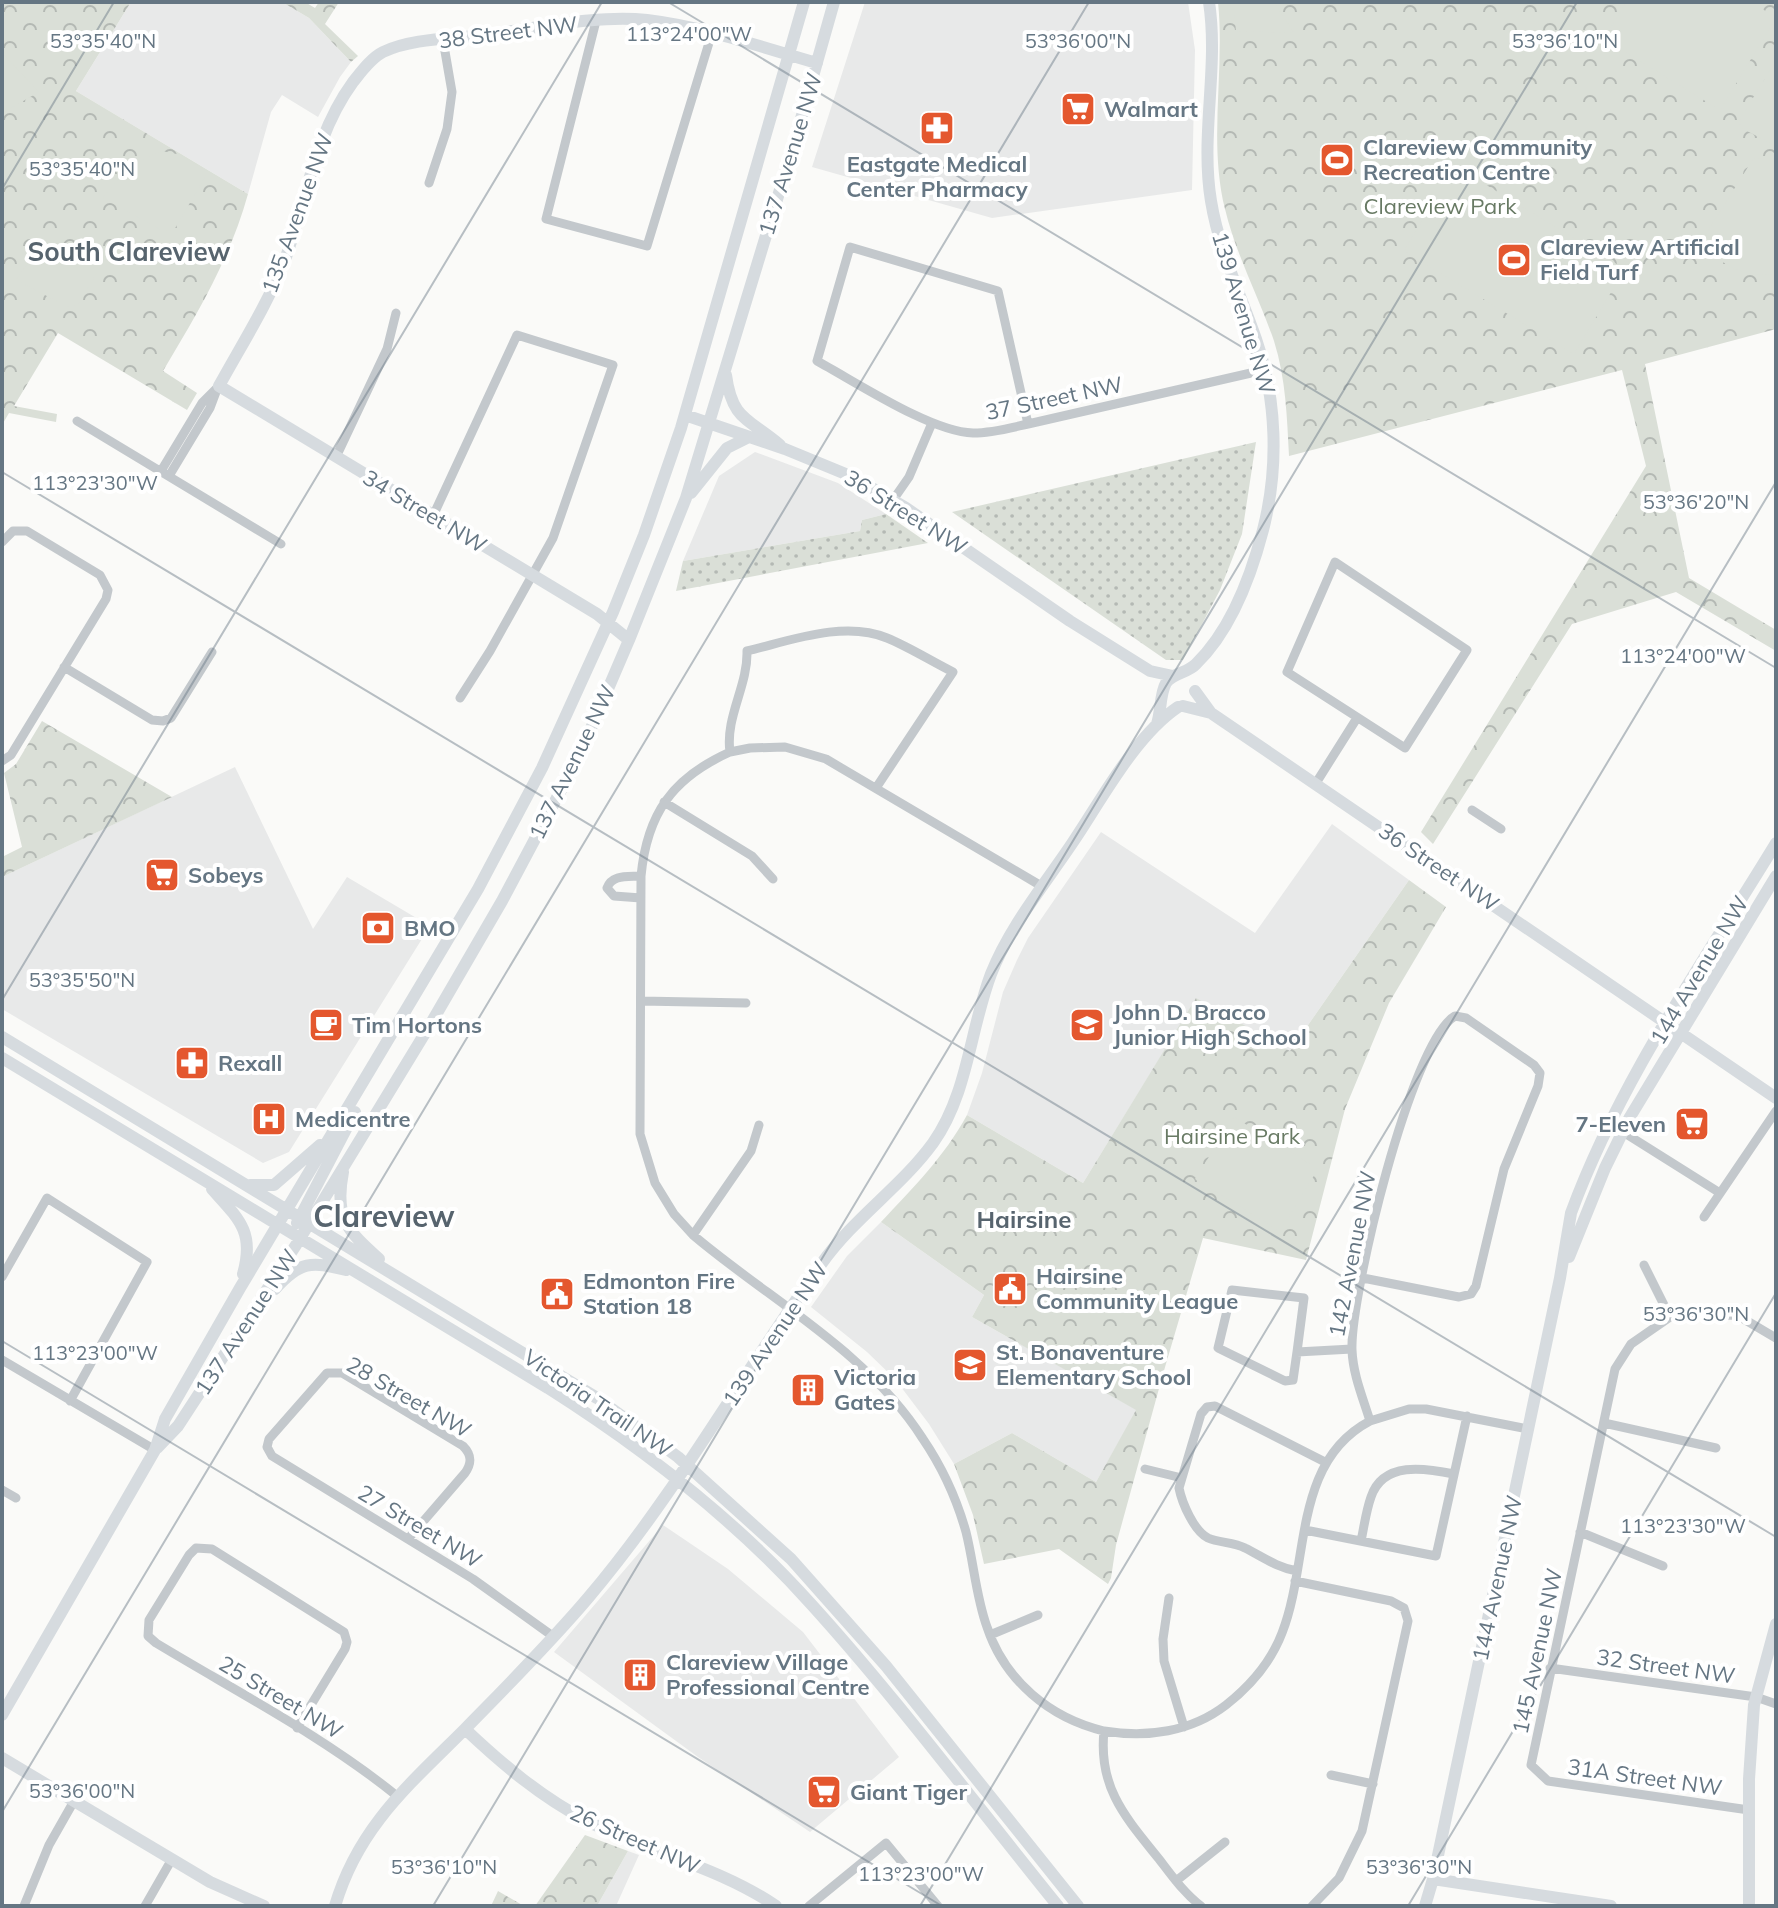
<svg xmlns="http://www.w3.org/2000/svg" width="1778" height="1908" viewBox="0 0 1778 1908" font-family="Mulish,sans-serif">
<defs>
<pattern id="grass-dots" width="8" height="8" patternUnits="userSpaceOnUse" patternTransform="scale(2)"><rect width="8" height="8" fill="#dadfd7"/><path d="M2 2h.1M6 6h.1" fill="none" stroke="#b4b9b4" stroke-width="1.8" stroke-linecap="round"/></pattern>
<pattern id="park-crowns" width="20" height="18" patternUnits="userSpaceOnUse" patternTransform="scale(2)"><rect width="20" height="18" fill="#dadfd7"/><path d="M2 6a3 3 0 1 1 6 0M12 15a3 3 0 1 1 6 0" fill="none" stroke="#b4b9b4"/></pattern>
</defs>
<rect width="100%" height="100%" fill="#fafaf8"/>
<!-- built -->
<path fill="#e8e9e9" d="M131,2H282L309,18L351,62L340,77L318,117L282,95L271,112L248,194L76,91Z
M865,2H1188L1195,50L1192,190L992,218L812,167Z
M755,452L838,483L886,514L862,520L860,531L683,561L719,476Z
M235,767L313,929L347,877L430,926L289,1152L263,1163L2,1009V877Z
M1332,824L1409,880L1290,1051L1196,999L1083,1183L967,1115L982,1073L1003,992L1017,960L1028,938L1101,832L1255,933Z
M881,1222L984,1295L972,1317L1137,1410L1096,1482L1012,1433L954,1464L929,1424L895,1379L867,1352L811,1307L847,1256Z
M663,1525L728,1569L803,1632L899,1757L810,1832L698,1757L554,1652Z
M628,1851L639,1855L616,1906H597Z"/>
<!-- grass -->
<path fill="url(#grass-dots)" d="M1256,442L1242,534L1220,590L1183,660H1166L952,512Z
M886,514L928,543L676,591L683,561L860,531L862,520Z"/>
<!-- park -->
<path fill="url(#park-crowns)" d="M2,2H131L76,91L248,194C230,259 197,314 163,371L197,393L187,410L58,333L14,406L57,414L56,422L9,413L2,425Z
M282,2H305L315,8L319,2H339L325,24L358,56L351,62L309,18Z
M1218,2H1776V329L1645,364L1689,578L1776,630V651L1676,592L1572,624L1433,844L1421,832L1646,466L1622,370L1289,456C1287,418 1286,379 1274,341C1259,297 1236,255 1225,209C1208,141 1225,71 1218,2Z
M42,721L172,797L2,877V857L22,847L4,773L16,764Z
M1409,880L1446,907L1389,1003L1345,1109L1306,1260L1203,1238L1163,1374L1116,1545L1111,1578L1108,1584L1059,1549L984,1564L973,1515L954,1464L1012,1433L1096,1482L1136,1410L972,1317L984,1295L881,1222C913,1188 944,1157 967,1115L1083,1183L1196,998L1290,1051Z
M585,1835L628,1851L597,1906H535Z
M498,1891L524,1906H491Z"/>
<!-- pitch -->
<path fill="#dadfd7" d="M1233,2H1274L1294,33L1236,31Z
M1626,2H1752L1776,18L1720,110L1604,39Z
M2,53L39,92L2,113Z
M1776,60V146L1741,128L1739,121Z
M162,151L181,155L208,172L174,230L163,231L103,198C120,175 135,161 162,151Z
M1760,158L1776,170V274C1745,278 1719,266 1702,240L1753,159Z
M1455,166L1625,269L1574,354L1404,251Z
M58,246L100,248L109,253L78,304L68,307L16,280C27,262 38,253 58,246Z
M1234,1117L1318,1169L1280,1231L1195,1179Z"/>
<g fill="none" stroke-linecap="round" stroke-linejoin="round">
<!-- street -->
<path stroke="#c3c8cc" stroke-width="9" d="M596,21L546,219L647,246L712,33
M429,183L447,129L452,92L443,40
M77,421L281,544
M1028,424L998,291L850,247L817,361C856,382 931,432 973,433C992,433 1010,428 1028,424L1251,373L1265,370
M336,457L387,349L396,313
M161,471L202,403L219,386
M169,476L210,408L216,392
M893,500L909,477L932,423
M433,516L517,335L613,365L553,538L490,651L460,698
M2,542L13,531H27L100,575L108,590L106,599L11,755L2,761
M1335,562L1467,650L1405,748L1287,672Z
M64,667L152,720L163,721L171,718L212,652
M730,752L750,748L785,747L826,759L1043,887
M1316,783L1357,718
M876,788L953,672C931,661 909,647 887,638C844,620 789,641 747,651C748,686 725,717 730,752C672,778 647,814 641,876L640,1134L655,1183L674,1214L693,1235C771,1301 867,1351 923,1439C942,1467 957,1500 966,1532C974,1564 976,1597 987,1627C1005,1681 1050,1718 1104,1731C1098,1788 1126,1818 1159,1859C1172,1876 1184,1893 1201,1906
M664,802L752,856L773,879
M1472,810L1501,829
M641,898L614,896L607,888C612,874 628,877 641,876
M641,1001L746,1003
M1623,1132L1720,1193
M1704,1217L1776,1111
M693,1235L751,1151L759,1125
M1644,1265L1670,1317L1631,1344L1615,1369L1531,1765L1548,1781L1749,1810
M2,1277L47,1198L147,1262L70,1401
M1670,1317L1737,1315L1776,1338
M1297,1352L1293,1380L1285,1381L1218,1348L1232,1290L1304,1298L1297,1352L1352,1349
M2,1360L155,1450
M1370,1421L1409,1409H1426L1528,1429
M1604,1423L1716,1448
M1145,1469L1182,1478
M2,1490L16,1498
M1305,1530L1436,1556L1467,1416
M1580,1532L1663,1566
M408,1539L465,1473C472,1463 472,1455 463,1446L342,1373H327L269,1439L267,1447L272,1456L473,1579L554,1637
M1361,1541C1364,1527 1366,1511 1371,1497C1383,1461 1425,1468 1454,1474
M1297,1571C1276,1567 1263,1557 1245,1548C1234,1542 1219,1543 1208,1538C1194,1531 1182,1503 1179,1488L1201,1414L1207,1407L1215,1406L1325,1462
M1295,1581L1391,1601L1404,1608L1408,1621L1362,1831L1339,1878L1312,1906
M1169,1598L1163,1639L1164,1661L1184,1727
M990,1635L1038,1615
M1550,1668L1756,1697L1776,1704
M297,1728L345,1649L347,1642L344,1632L212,1549L196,1548L189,1555L149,1620L148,1636L156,1643C237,1692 323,1736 397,1796
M1104,1731C1147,1738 1191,1732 1226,1705C1250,1686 1271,1662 1282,1633C1310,1562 1292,1462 1370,1421C1363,1398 1353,1375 1352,1350C1350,1297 1411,1041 1455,1016L1466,1018L1534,1065L1540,1073L1538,1086L1504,1169L1476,1286L1471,1294L1459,1297L1363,1278
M1331,1775L1373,1784
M1176,1881L1225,1842
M24,1906L49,1845L74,1801
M145,1906L172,1859
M809,1906L886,1843L938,1906"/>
<!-- secondary -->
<path stroke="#d6dbdf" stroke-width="12" d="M726,375C732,420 748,418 780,445
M685,415L785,449L853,477L906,508L1070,621L1150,671L1173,676
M691,493L727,448L749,437
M629,640L597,614L219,386C242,344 269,302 286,257C307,197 315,134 353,82C361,72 371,58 383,52C412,38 452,39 484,35C533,29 599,14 647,20C705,27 761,47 817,63
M1195,691L1211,713L1776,1098
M1183,706L1211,713
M1157,724C1161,712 1160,693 1166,683C1172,673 1188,673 1196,664C1230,631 1251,576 1263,530C1279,468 1277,399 1256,339C1240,293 1219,250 1211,201C1200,135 1219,68 1209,2
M2,1037L597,1398L678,1457L791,1559L886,1666L1078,1906
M2,1058L548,1388C644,1449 735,1519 811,1604C898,1700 976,1805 1058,1906
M343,1172C334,1218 347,1230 379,1259
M250,1185H274L320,1145
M212,1189C239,1219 255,1232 243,1274
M297,1223L355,1112
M1569,1257L1605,1168L1630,1117L1776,876
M275,1289C300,1261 311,1261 346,1270
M157,1448L178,1426L296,1245L430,1025L502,901L569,775L593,724L629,640L686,498L793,147L834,2
M2,1715L155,1450L165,1419L240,1288L478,889L542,768L613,612L644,535L681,428L804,2
M465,1729C502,1764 541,1797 587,1821C648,1852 719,1867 776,1906
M2,1758L210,1882L264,1906
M1433,1879L1611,1906
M335,1906C358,1827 410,1784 465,1729C507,1686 549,1644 588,1598C677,1493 742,1374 822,1263C854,1218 901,1187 933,1143C968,1094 970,1029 991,974C1010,926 1045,884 1073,842C1102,799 1135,736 1178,707
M1425,1906L1433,1879L1560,1278L1571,1213C1620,1080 1703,963 1776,843
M1749,1906V1779L1754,1705L1776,1624"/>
</g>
<!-- ticks -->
<path fill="none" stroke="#657683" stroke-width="2" stroke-opacity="0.45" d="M668,2L1776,668M2,189L114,2M2,472L1776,1537M2,1000L602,2M2,1341L942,1906M2,1812L1089,2M433,1906L1577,2M920,1906L1776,482M1408,1906L1776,1293"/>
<!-- icons -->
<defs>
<g id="supermarket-square" transform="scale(1.8)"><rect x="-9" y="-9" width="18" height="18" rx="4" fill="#e4572e" stroke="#fff"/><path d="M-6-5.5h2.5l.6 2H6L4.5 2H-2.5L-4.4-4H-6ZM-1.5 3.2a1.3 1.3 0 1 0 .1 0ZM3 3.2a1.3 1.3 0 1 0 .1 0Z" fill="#fff"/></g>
<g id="pharmacy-square" transform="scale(1.8)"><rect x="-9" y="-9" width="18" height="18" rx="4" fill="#e4572e" stroke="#fff"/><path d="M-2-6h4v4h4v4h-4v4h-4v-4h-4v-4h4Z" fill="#fff"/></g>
<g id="stadium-square" transform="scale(1.8)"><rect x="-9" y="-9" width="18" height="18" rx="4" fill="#e4572e" stroke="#fff"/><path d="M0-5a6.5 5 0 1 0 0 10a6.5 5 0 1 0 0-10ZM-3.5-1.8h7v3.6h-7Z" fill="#fff"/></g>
<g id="bank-square" transform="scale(1.8)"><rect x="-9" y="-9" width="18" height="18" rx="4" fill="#e4572e" stroke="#fff"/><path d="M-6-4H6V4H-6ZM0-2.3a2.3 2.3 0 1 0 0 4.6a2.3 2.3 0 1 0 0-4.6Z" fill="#fff"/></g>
<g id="cafe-square" transform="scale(1.8)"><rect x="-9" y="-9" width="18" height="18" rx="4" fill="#e4572e" stroke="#fff"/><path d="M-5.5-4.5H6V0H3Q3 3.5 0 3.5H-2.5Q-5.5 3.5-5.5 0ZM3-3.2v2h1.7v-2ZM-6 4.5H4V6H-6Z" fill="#fff"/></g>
<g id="school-square" transform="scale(1.8)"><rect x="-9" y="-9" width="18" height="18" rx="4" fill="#e4572e" stroke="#fff"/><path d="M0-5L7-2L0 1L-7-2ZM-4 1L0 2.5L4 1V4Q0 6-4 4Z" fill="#fff"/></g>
<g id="hospital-square" transform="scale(1.8)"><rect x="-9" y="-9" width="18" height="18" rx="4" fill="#e4572e" stroke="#fff"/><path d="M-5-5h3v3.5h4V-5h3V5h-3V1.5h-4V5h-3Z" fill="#fff"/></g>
<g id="civic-square" transform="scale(1.8)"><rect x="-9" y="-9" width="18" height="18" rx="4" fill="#e4572e" stroke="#fff"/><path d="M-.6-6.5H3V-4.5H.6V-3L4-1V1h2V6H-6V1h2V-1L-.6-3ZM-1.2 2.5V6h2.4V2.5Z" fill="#fff"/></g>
<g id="building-square" transform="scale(1.8)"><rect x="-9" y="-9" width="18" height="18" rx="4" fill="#e4572e" stroke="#fff"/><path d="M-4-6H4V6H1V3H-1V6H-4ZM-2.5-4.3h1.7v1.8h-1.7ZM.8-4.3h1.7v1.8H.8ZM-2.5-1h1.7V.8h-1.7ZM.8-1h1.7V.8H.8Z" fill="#fff"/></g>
</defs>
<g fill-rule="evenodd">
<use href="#supermarket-square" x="1078" y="109"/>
<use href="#pharmacy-square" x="937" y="128"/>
<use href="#stadium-square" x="1337" y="160"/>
<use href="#stadium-square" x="1514" y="260"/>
<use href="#supermarket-square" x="162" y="875"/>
<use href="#bank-square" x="378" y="928"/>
<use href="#cafe-square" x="326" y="1025"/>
<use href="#school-square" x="1087" y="1025"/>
<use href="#pharmacy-square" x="192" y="1063"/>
<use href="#hospital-square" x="269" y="1119"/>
<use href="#supermarket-square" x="1692" y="1124"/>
<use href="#civic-square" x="1010" y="1289"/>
<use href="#civic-square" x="557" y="1294"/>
<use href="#school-square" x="970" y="1365"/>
<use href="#building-square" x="808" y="1390"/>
<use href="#building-square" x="640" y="1675"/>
<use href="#supermarket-square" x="824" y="1792"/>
</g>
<g text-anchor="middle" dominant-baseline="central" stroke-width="8" stroke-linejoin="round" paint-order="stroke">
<!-- street labels -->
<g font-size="22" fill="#657683" stroke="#fff">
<text transform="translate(508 32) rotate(-7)">38 Street NW</text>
<text transform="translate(790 154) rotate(-73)">137 Avenue NW</text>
<text transform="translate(297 213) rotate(-70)">135 Avenue NW</text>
<text transform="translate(1244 313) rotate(73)">139 Avenue NW</text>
<text transform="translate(1054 398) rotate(-12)">37 Street NW</text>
<text transform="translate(425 511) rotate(31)">34 Street NW</text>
<text transform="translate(906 512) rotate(32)">36 Street NW</text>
<text transform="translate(572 762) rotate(-64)">137 Avenue NW</text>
<text transform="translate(1439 867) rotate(34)">36 Street NW</text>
<text transform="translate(1699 970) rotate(-59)">144 Avenue NW</text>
<text transform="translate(1352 1254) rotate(-79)">142 Avenue NW</text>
<text transform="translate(246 1322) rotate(-57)">137 Avenue NW</text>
<text transform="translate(775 1334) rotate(-56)">139 Avenue NW</text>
<text transform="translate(409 1397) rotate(30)">28 Street NW</text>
<text transform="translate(598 1403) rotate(34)">Victoria Trail NW</text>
<text transform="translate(420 1526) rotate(31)">27 Street NW</text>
<text transform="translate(1497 1578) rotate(-78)">144 Avenue NW</text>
<text transform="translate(1537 1651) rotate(-78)">145 Avenue NW</text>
<text transform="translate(1666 1666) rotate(8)">32 Street NW</text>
<text transform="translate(281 1697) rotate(31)">25 Street NW</text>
<text transform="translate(1645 1777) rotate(8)">31A Street NW</text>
<text transform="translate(635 1839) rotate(24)">26 Street NW</text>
</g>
<!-- poi labels -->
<g font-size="22" font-weight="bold" fill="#657683" stroke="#fff" text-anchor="start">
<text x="1104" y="109">Walmart</text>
<text x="1363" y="147">Clareview Community<tspan x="1363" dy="25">Recreation Centre</tspan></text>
<text x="937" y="164" text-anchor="middle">Eastgate Medical<tspan x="937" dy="25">Center Pharmacy</tspan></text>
<text x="1540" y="247">Clareview Artificial<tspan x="1540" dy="25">Field Turf</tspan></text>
<text x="188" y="875">Sobeys</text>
<text x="404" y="928">BMO</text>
<text x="1113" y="1012">John D. Bracco<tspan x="1113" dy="25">Junior High School</tspan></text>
<text x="352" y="1025">Tim Hortons</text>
<text x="218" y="1063">Rexall</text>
<text x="295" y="1119">Medicentre</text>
<text x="1666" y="1124" text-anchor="end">7-Eleven</text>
<text x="1036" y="1276">Hairsine<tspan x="1036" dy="25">Community League</tspan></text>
<text x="583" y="1281">Edmonton Fire<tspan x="583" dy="25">Station 18</tspan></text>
<text x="996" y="1352">St. Bonaventure<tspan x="996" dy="25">Elementary School</tspan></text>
<text x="834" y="1377">Victoria<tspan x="834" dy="25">Gates</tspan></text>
<text x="666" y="1662">Clareview Village<tspan x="666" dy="25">Professional Centre</tspan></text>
<text x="850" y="1792">Giant Tiger</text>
</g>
<!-- park labels -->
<g font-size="22" fill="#687a64" stroke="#fff">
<text x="1440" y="206">Clareview Park</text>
<text x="1232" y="1136">Hairsine Park</text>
</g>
<!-- neighbourhood labels -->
<g font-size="24" font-weight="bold" fill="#57646e" stroke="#fff">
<text x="1024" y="1219">Hairsine</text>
</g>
<!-- quarter labels -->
<g font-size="26" font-weight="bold" fill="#57646e" stroke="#fff">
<text x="129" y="251">South Clareview</text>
</g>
<!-- district labels -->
<g font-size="30" font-weight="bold" fill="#57646e" stroke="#fff">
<text x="384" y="1216">Clareview</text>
</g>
</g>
<g font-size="20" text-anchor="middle" fill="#657683" stroke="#fff" stroke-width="8" stroke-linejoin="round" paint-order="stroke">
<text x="689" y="41">113°24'00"W</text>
<text x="103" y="48">53°35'40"N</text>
<text x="1565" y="48">53°36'10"N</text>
<text x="1078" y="48">53°36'00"N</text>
<text x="82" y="176">53°35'40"N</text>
<text x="95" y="490">113°23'30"W</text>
<text x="1696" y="509">53°36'20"N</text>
<text x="1683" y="663">113°24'00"W</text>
<text x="82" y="987">53°35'50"N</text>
<text x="1696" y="1321">53°36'30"N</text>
<text x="95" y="1360">113°23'00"W</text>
<text x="1683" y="1533">113°23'30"W</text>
<text x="82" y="1798">53°36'00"N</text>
<text x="444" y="1874">53°36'10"N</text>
<text x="1419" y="1874">53°36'30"N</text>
<text x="921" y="1881">113°23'00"W</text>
</g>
<!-- border -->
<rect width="1778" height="1908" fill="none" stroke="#657683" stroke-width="8"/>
</svg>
